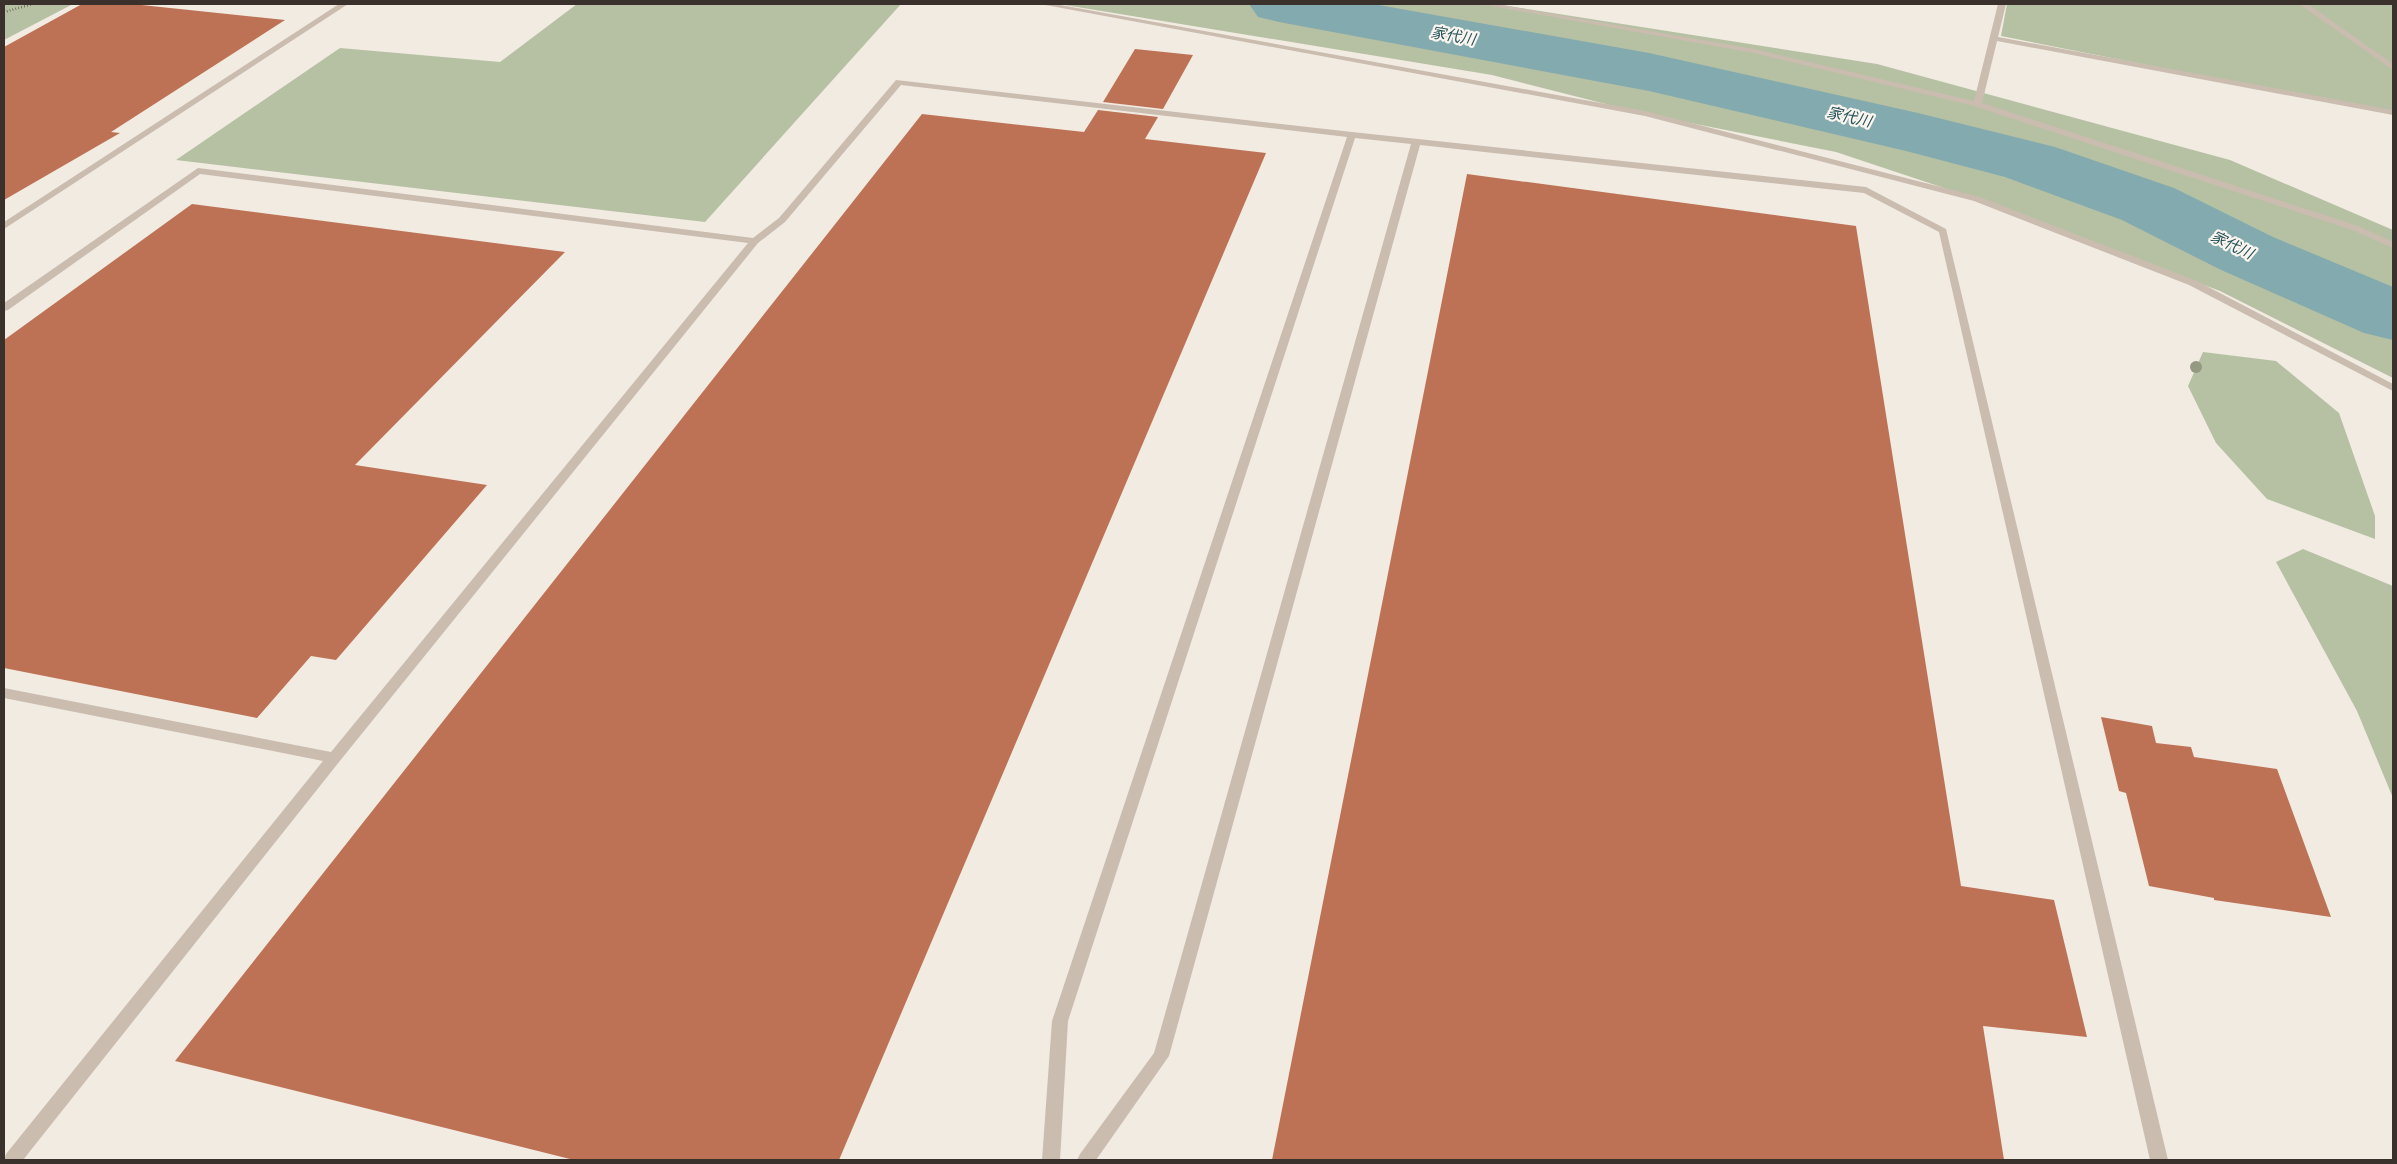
<svg xmlns="http://www.w3.org/2000/svg" width="2397" height="1164" viewBox="0 0 2397 1164" font-family="'DM Sans','Noto Sans JP',sans-serif">
<rect width="100%" height="100%" fill="#f2ebe2"/>
<!-- green -->
<path fill="#b6c1a3" d="M4,4H73L4,40Z
M577,4H901L705,222L176,160L340,48L500,62Z
M1059,4H1496L1877,64L2230,160L2393,230V378L2220,291L1977,199L1836,152L1645,114L1492,75Z
M2007,4H2393V114L2001,36Z
M2203,352L2276,361L2339,413L2375,516V539L2267,499L2216,443L2188,386Z
M2303,549L2393,586V798L2357,711L2276,562Z"/>
<g fill="none" stroke-linecap="round" stroke-linejoin="round">
<!-- river -->
<path fill="#83aaae" fill-rule="evenodd" d="M1249,4H1373L1649,53L1918,113L2055,147L2174,188L2273,237L2393,287V340L2364,333L2219,269L2122,220L2005,177L1906,151L1649,91L1279,22L1258,17Z"/>
</g>
<!-- building -->
<path fill="#be7255" d="M82,4H132L285,20L111,132L120,133L4,200V47Z
M1135,49L1193,55L1163,109L1103,102Z
M1098,110L1158,117L1145,139L1266,153L839,1160H574L175,1061L922,114L1084,132Z
M1467,174L1856,226L1961,886L2054,900L2087,1037L1983,1026L2004,1160H1272Z
M192,204L565,252L355,465L487,485L336,660L311,656L257,718L4,668V340Z
M2101,717L2152,726L2156,743L2191,747L2194,757L2277,769L2331,917L2214,900V898L2149,886L2126,793L2119,791Z"/>
<g fill="none" stroke-linecap="round" stroke-linejoin="round">
<!-- minor -->
<path fill="#cabcaf" fill-rule="evenodd" d="M339,4H348L4,229V222Z
M1040,4H1055L1645,111L1980,197L2197,281L2393,384V391L2189,285L1974,201L1645,116Z
M1480,4H1496L1754,49L1974,101L1998,4H2006L1998,37L2393,110V115L1997,41L1982,103L2358,226L2393,242V248L2352,230L1974,106L1754,53Z
M2299,4H2308L2393,64V70Z
M896,80L1352,132L1866,187L1946,229L2168,1160H2150L1939,232L1864,193L1420,145L1169,1056L1096,1160H1077L1080,1154L1154,1053L1411,144L1355,138L1068,1021L1060,1160H1042L1052,1021L1347,137L901,85L785,222L758,243L339,762L23,1160H4L6,1154L323,761L4,698V688L331,752L748,243L200,174L8,310L4,311V303L198,168L753,238L779,218Z"/>
<!-- rail -->
<path stroke="#3a312c" stroke-width="2.5" stroke-dasharray="0.5 2.5" stroke-linecap="butt" d="M4,12L33,4"/>
</g>
<!-- trees -->
<circle fill="#949981" cx="2196" cy="367" r="6"/>
<g text-anchor="middle" dominant-baseline="central" stroke-width="4.5" stroke-linejoin="round" paint-order="stroke">
<!-- far-water labels -->
<g font-size="15" font-style="italic" fill="#245359" stroke="#faf5ef">
<text transform="translate(1453 36) rotate(10)">家代川</text>
<text transform="translate(1849 117) rotate(13)">家代川</text>
<text transform="translate(2232 245) rotate(26)">家代川</text>
</g>
</g>
<!-- border -->
<rect width="2397" height="1164" fill="none" stroke="#3a312c" stroke-width="10"/>
</svg>
